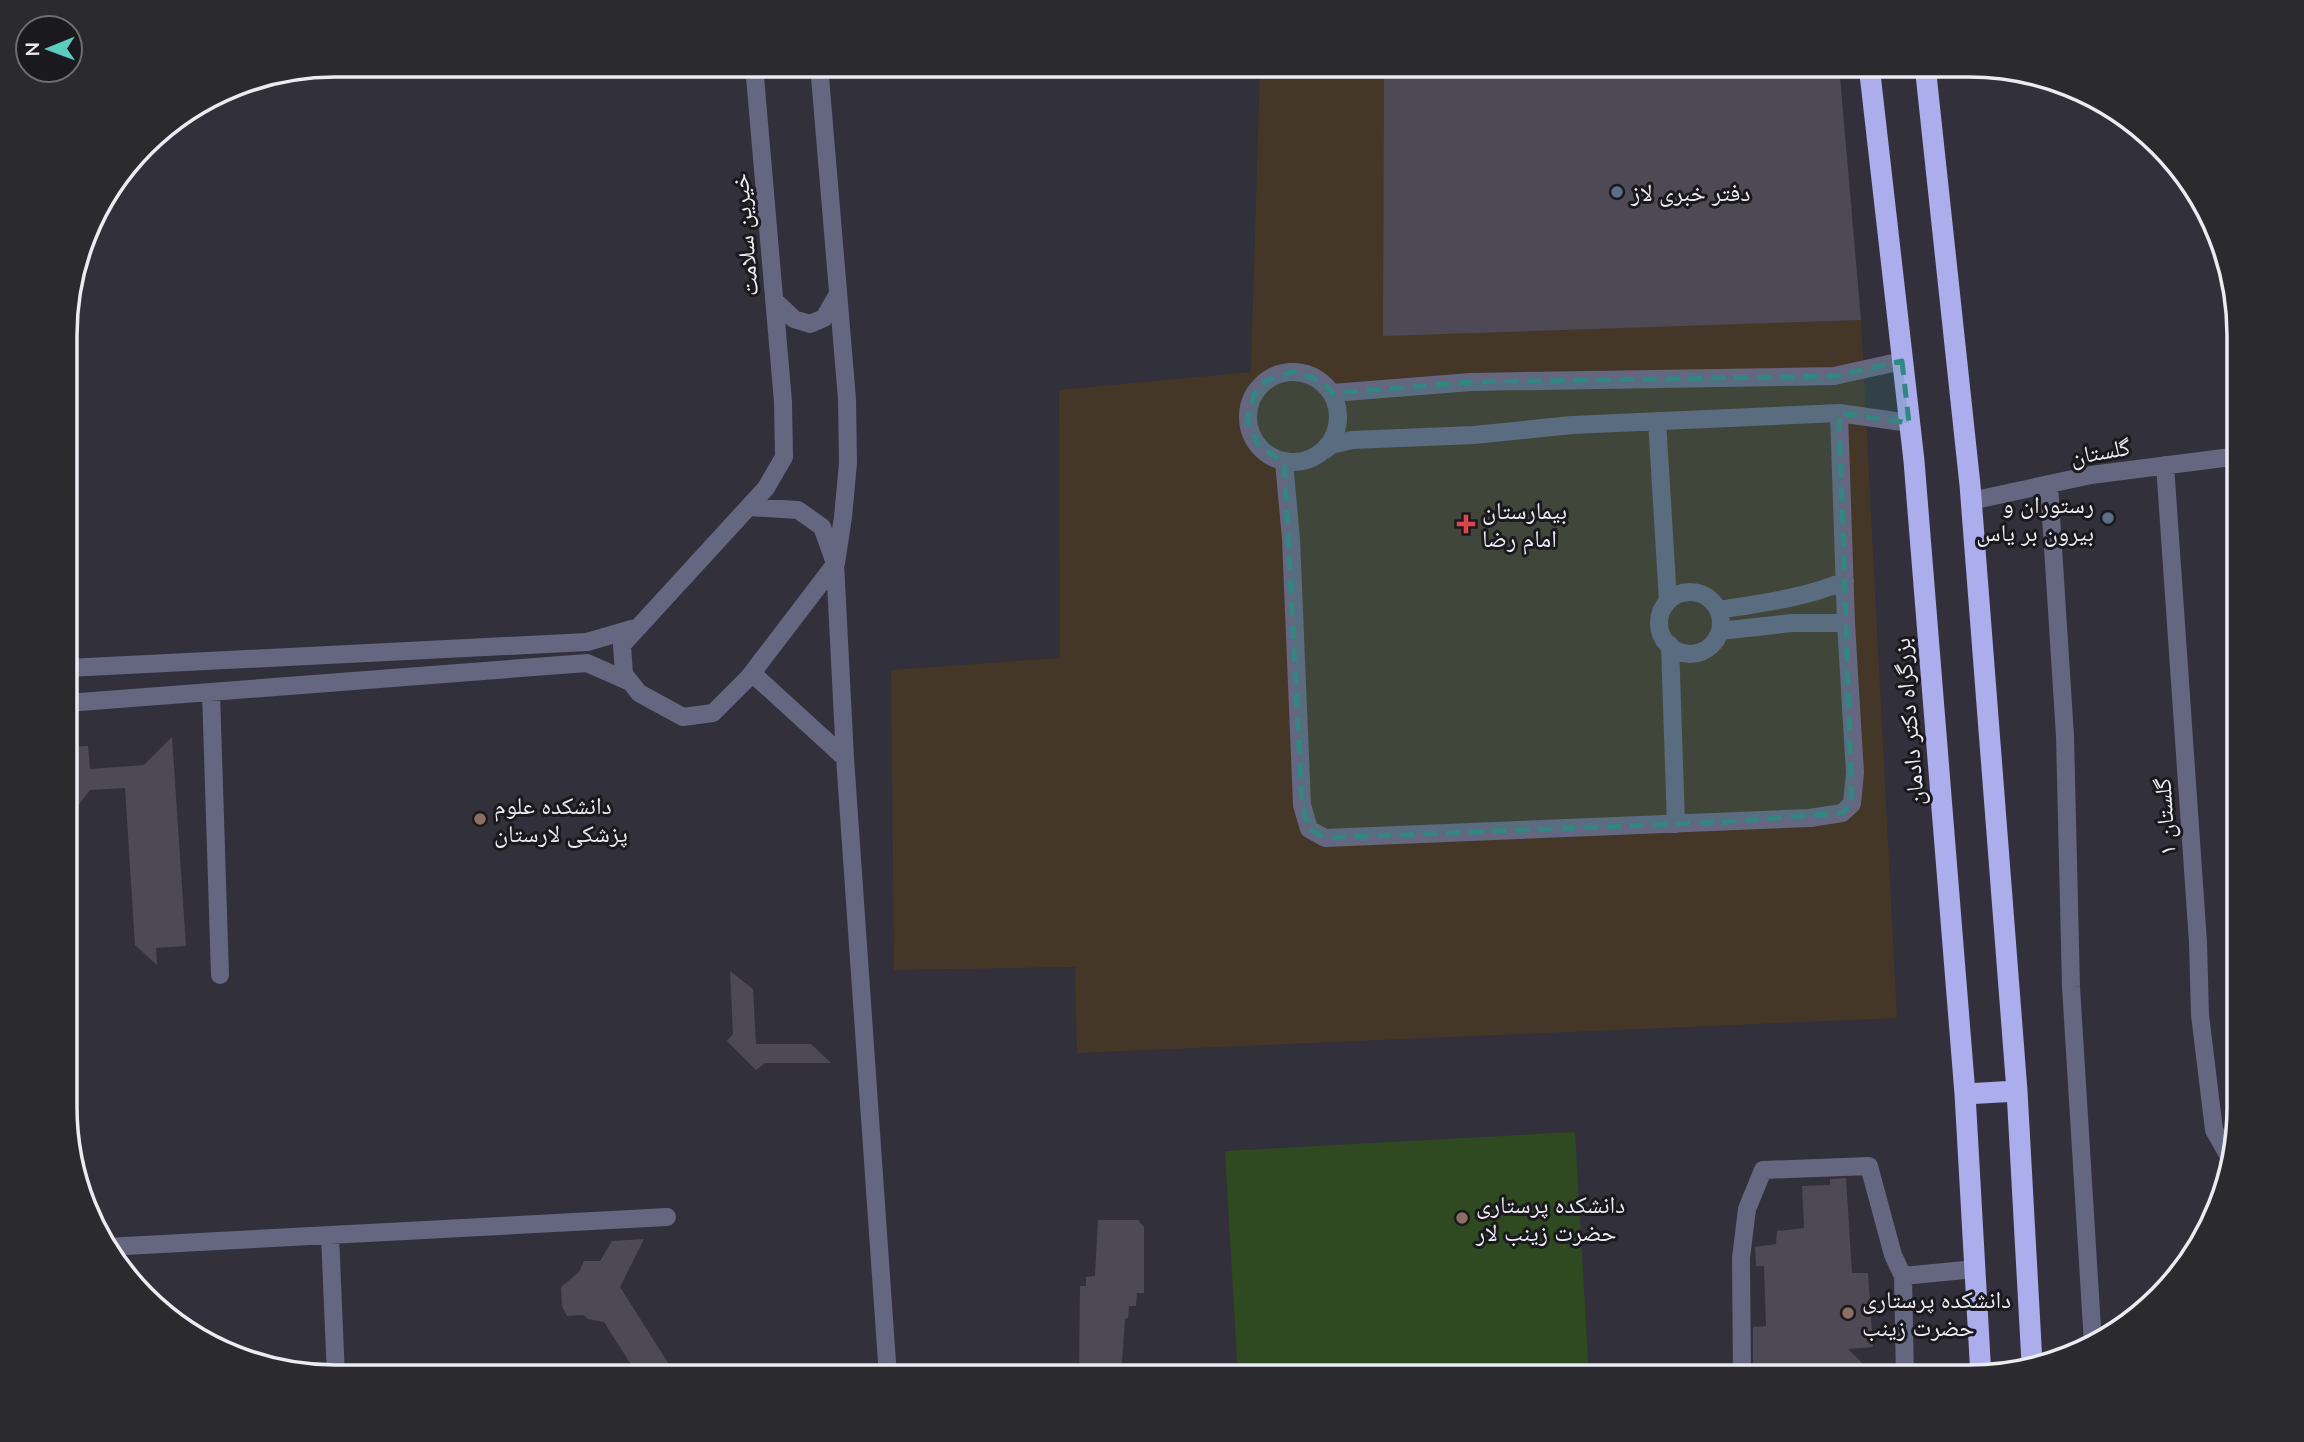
<svg xmlns="http://www.w3.org/2000/svg" width="2304" height="1442" viewBox="0 0 2304 1442" font-family="Mulish,'Noto Naskh Arabic',sans-serif">
<rect width="100%" height="100%" fill="#32303a"/>
<!-- medical -->
<path fill="#443728" d="M1260,65H1384L1383,335L1861,320L1897,1018L1077,1053L1075,967L894,970L891,670L1060,658L1059,390L1251,372Z"/>
<!-- green -->
<path fill="#2f4a20" d="M1575,1132L1589,1377H1238L1225,1151Z"/>
<!-- building -->
<path fill="#4e4a55" d="M1384,65H1839L1861,320L1383,336Z
M172,737L186,946L156,948L157,965L135,945L125,788L90,790L67,820V747L88,746L90,769L144,765Z
M730,971L753,989L756,1044H811L831,1063H765L756,1070L727,1041L733,1034Z
M1846,1178L1852,1273H1868L1873,1347L1848,1349L1876,1377H1753V1327L1766,1326L1764,1266H1756L1755,1247L1776,1244L1777,1231L1804,1228L1802,1186L1830,1185V1179Z
M1098,1220H1138L1144,1227V1293H1137L1136,1306H1129L1128,1318L1125,1319L1121,1377H1086L1079,1375L1080,1286H1086V1277L1095,1276Z
M644,1239L620,1287L677,1377H639L604,1322L588,1319L583,1315L567,1316L562,1306L561,1287L579,1272L584,1261H600L612,1241Z"/>
<g fill="none" stroke-linecap="round" stroke-linejoin="round">
<!-- minor -->
<path stroke="#656680" stroke-width="18" d="M754,65L783,402L784,457L766,488L622,645L624,674L639,693L683,717L713,713L749,677L836,563L843,517L848,463L847,399L819,65
M774,300L794,319L810,324L824,318L838,294
M1248 417a45 45 0 1 1 90 0a45 45 0 1 1-90 0Z
M1332,393L1471,382L1834,376L1902,361
M1657,421L1668,601
M1325,450L1331,445L1352,440L1474,435L1572,425L1839,413L1909,423
M1284,462L1291,539L1302,805L1309,829L1325,838L1810,818L1842,813L1852,804L1855,773L1846,623L1839,413
M2165,465L2198,942L2200,1015L2214,1130L2230,1158H2232
M2049,485L2065,736L2071,987L2093,1344
M1971,501L2091,475L2239,456
M750,507L798,510L822,527L835,563L845,758L752,673
M1659 623a31 31 0 1 1 62 0a31 31 0 1 1-62 0Z
M1719,610C1762,603 1805,598 1845,581
M1720,631L1792,623H1846
M1670,645L1676,824
M67,668L587,642L639,627
M211,692L220,975
M67,703L587,663L630,682
M845,758L888,1377
M330,1235L336,1377
M106,1247L667,1217
M1903,1276L1905,1377
M1742,1377L1741,1258L1747,1209L1763,1170L1869,1166L1893,1255L1903,1276L1975,1269"/>
<!-- highway -->
<path stroke="#abadec" stroke-width="21" d="M1869,65L1914,461L1965,1094L1981,1377
M1925,65L1970,485L2017,1091L2032,1363
M1965,1094L2017,1091"/>
</g>
<!-- marked area -->
<path fill="#308882" fill-opacity="0.2" stroke="#308882" stroke-width="5" stroke-dasharray="14 9" stroke-linejoin="round" d="M1902,361L1909,423L1839,413L1852,804L1842,813L1727,822L1325,838L1309,829L1302,805L1284,462L1259,447L1247,420L1255,392L1265,381L1294,371L1322,381L1332,393L1471,382L1834,376Z"/>
<!-- markers -->
<g fill="#5c6f8a" stroke="#1a191d" stroke-width="2.5">
<circle cx="1617" cy="192" r="7"/>
<circle cx="2108" cy="518" r="7"/>
</g>
<path fill="#e0444e" stroke="#1a191d" stroke-width="2.5" d="M1462.5 513.5h7v7h7v7h-7v7h-7v-7h-7v-7h7z"/>
<g fill="#8d6e63" stroke="#1a191d" stroke-width="2.5">
<circle cx="480" cy="819" r="7"/>
<circle cx="1462" cy="1218" r="7"/>
<circle cx="1848" cy="1313" r="7"/>
</g>
<g text-anchor="middle" dominant-baseline="central" stroke-width="6" stroke-linejoin="round" paint-order="stroke">
<!-- poi labels -->
<g font-size="24" fill="#ecebf2" stroke="#1a191d" text-anchor="start">
<text x="1631" y="192">دفتر خبری لاز</text>
<text x="2094" y="504" text-anchor="end">رستوران و<tspan x="2094" dy="28">بیرون بر یاس</tspan></text>
<text x="1482" y="510">بیمارستان<tspan x="1482" dy="28">امام رضا</tspan></text>
<text x="494" y="805">دانشکده علوم<tspan x="494" dy="28">پزشکی لارستان</tspan></text>
<text x="1476" y="1204">دانشکده پرستاری<tspan x="1476" dy="28">حضرت زینب لار</tspan></text>
<text x="1862" y="1299">دانشکده پرستاری<tspan x="1862" dy="28">حضرت زینب</tspan></text>
</g>
<!-- street labels -->
<g font-size="24" fill="#ecebf2" stroke="#1a191d">
<text transform="translate(744 235) rotate(-95)">خیرین سلامت</text>
<text transform="translate(2100 451) rotate(-10)">گلستان</text>
<text transform="translate(1908 722) rotate(-95)">بزرگراه دکتر دادمان</text>
<text transform="translate(2164 817) rotate(-94)">گلستان ۱</text>
</g>
</g>
<!-- crop -->
<path d="M0 0H2304V1442H0ZM335 77H1969A258 258 0 0 1 2227 335V1107A258 258 0 0 1 1969 1365H335A258 258 0 0 1 77 1107V335A258 258 0 0 1 335 77Z" fill="#2b2a2e" fill-rule="evenodd"/>
<path fill="none" stroke="#ecebf2" stroke-width="3.5" d="M335 77H1969A258 258 0 0 1 2227 335V1107A258 258 0 0 1 1969 1365H335A258 258 0 0 1 77 1107V335A258 258 0 0 1 335 77Z"/>
<!-- north arrow -->
<g transform="translate(49 49) rotate(269)"><circle r="33" fill="#1a191d" stroke="#6e6d72" stroke-width="2"/>
<path d="M0-5L12 26L0 18L-12 26Z" fill="#58cebf"/>
<text y="-10" font-size="19" font-weight="bold" text-anchor="middle" fill="#ecebf2">N</text>
</g>
</svg>
